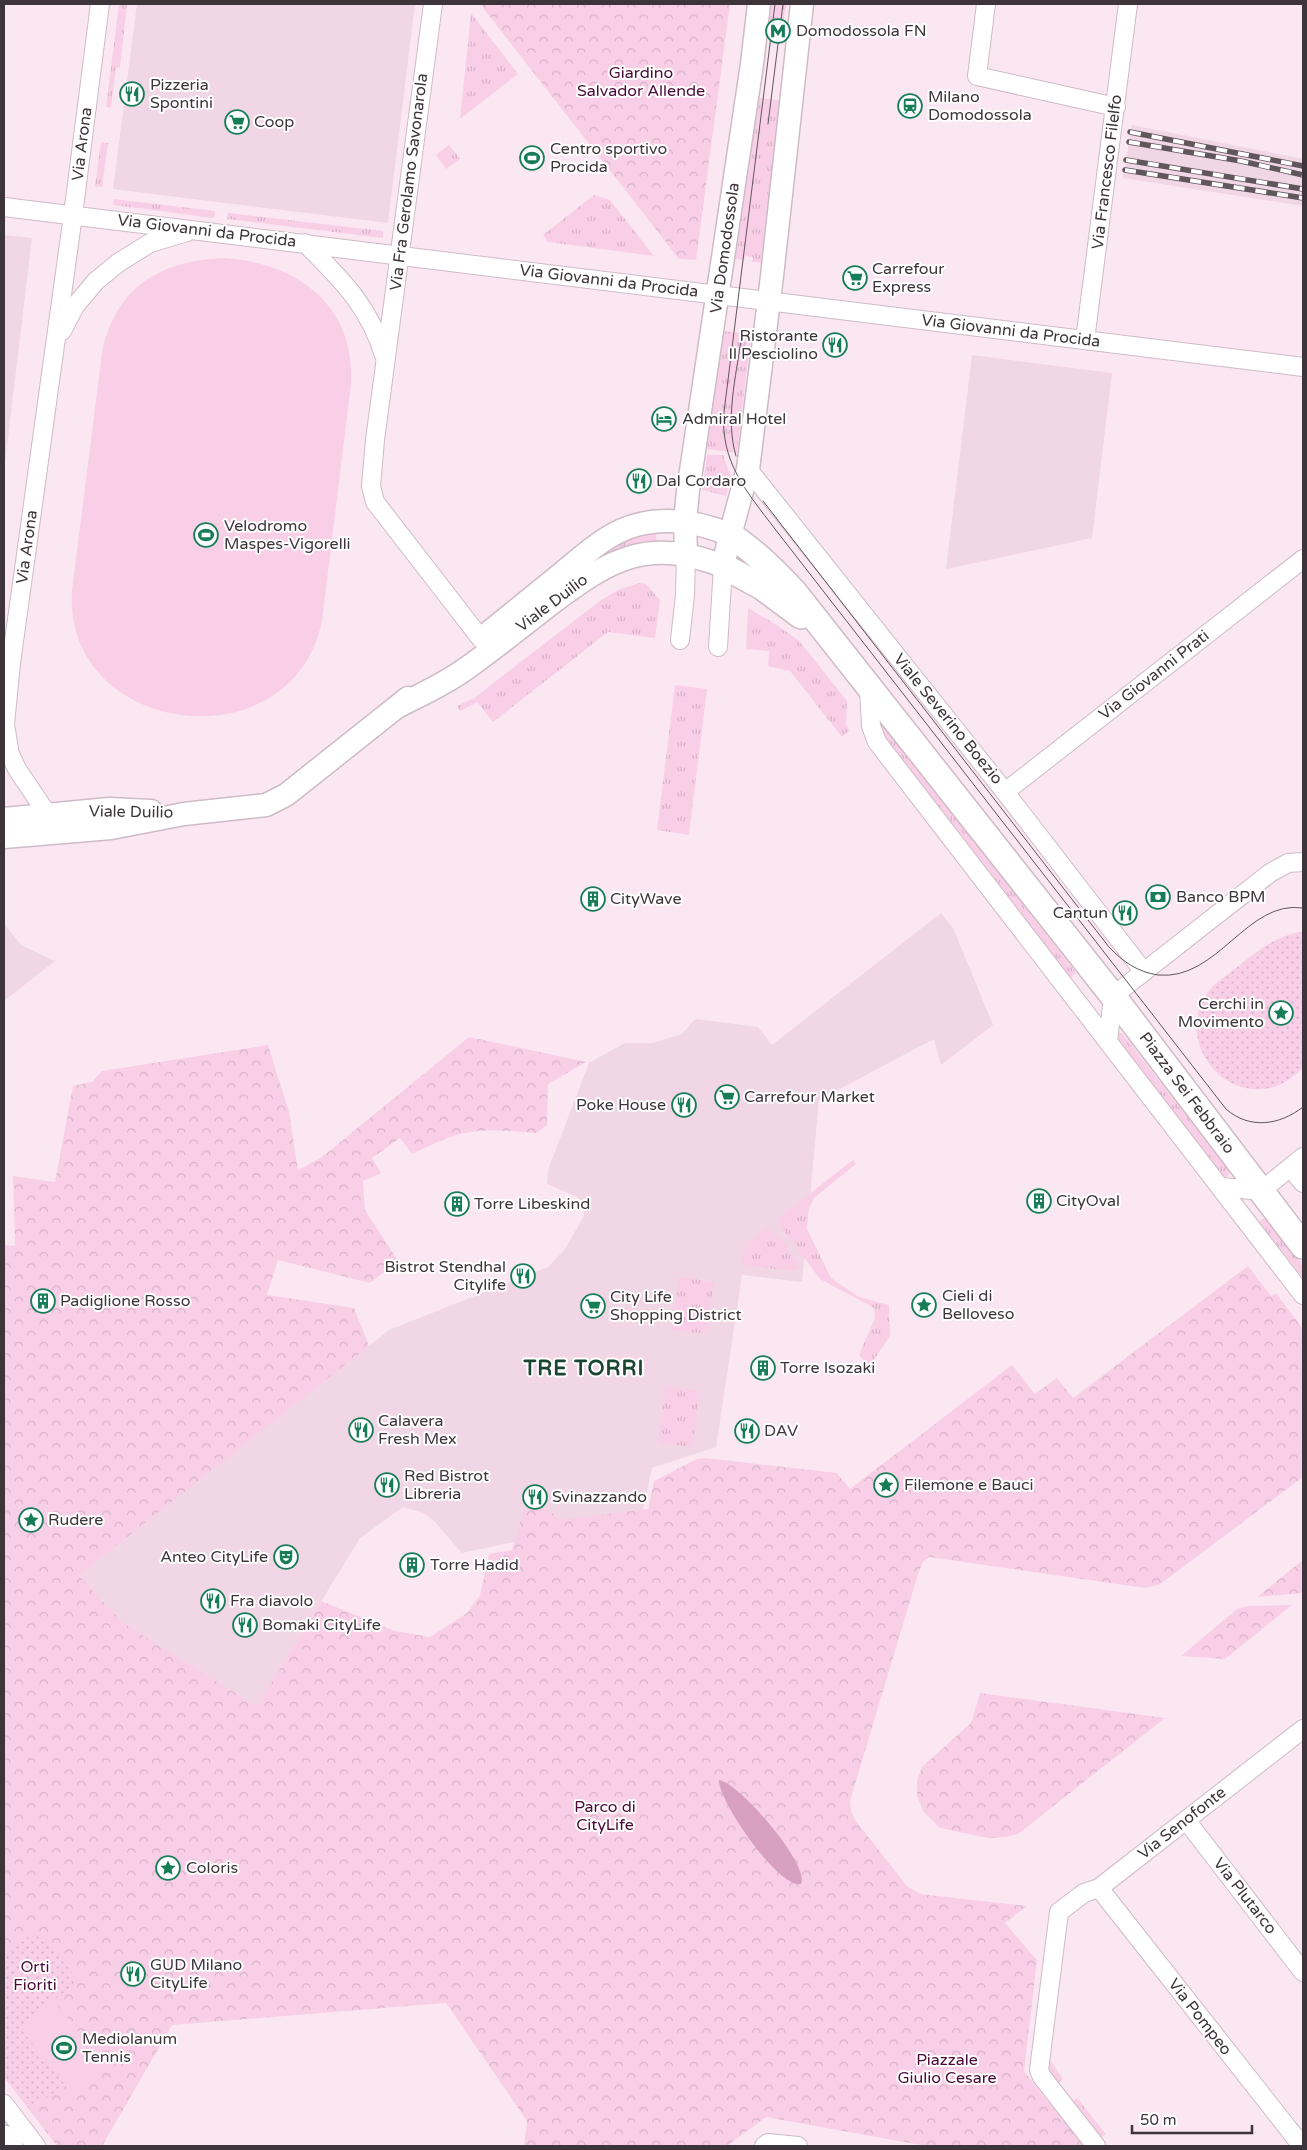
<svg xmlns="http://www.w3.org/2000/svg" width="1307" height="2150" viewBox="0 0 1307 2150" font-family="'Varela Round',sans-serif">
<defs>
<pattern id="grass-tufts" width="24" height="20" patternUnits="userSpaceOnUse" patternTransform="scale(1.25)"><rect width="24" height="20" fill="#f9cfe8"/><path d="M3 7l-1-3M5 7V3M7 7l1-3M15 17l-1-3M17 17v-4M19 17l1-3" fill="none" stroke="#d6b2c8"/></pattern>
<pattern id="park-crowns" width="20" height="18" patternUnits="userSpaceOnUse" patternTransform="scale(1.25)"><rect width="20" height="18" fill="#f9cfe8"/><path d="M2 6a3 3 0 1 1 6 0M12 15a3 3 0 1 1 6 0" fill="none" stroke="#d6b2c8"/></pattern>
<pattern id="garden-dots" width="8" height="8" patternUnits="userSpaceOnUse" patternTransform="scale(1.25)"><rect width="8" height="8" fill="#f9cfe8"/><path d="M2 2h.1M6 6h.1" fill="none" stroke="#d6b2c8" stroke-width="1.8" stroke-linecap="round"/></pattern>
</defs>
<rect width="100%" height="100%" fill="#fbe7f2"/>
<!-- built -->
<path fill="#f1d6e5" d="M137,4H415L388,223L113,189Z
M1132,125L1303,159V206L1123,178Z
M4,235L32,238L4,471Z
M972,355L1112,373L1092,538L946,569Z
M941,913L953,928L993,1025L941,1065L934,1039L819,1100L802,1282L742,1275L716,1447L652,1468L642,1515L462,1553L435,1522L424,1513L403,1507L360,1538L257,1706L122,1623L79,1574L389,1330L548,1267L565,1249L584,1216L583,1204L578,1197L547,1184L548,1170L589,1063L625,1043H653L682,1034L695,1019L758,1027L772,1045Z
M4,923L21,945L55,961L4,1001Z"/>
<!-- grass -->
<path fill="url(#grass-tufts)" d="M119,4H127L120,68L116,67L111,108L106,107Z
M772,4H786L781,39L768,36Z
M471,13L518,74L460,119Z
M754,97L784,101L763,263L752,262L753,257L745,256L744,260L734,259Z
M101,142L108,143L102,187L95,186Z
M449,145L460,159L446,169L436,155Z
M594,195L610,200L654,256L548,242L543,235Z
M114,199L215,211L214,218L113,205Z
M228,213L383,231V238L227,219Z
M722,331L751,334L737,453L707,449Z
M707,455H723L731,477L726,496L702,490Z
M655,530L657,543L607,555L605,550L622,539Z
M639,583L646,584L660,600L655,638L608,632L493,722L477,702L460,711L457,706L474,698L601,600L618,590Z
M748,608L777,625L798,640L809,653L847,701L846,724L849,731L842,737L790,671L768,666L769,651L746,649Z
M675,685L707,689L689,835L657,830Z
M880,720L1076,973L1070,978L877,727Z
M1119,1033H1122L1230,1172L1227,1177H1224L1117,1038Z
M853,1160L856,1164L814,1198L807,1213V1229L831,1278L859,1297L889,1305L890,1336L869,1367L859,1355L875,1318L874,1308L820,1279L780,1226L777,1219Z
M1265,1217L1303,1265V1278L1259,1222Z
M767,1228L783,1240L798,1264L797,1269L792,1271L745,1265L741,1260L749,1241Z
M678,1277L714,1282L707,1334L672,1330Z
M665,1386L700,1391L693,1447L658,1443Z
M1050,2060L1063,2079L1055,2085L1046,2074V2061Z
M1077,2098L1106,2134L1098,2140L1070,2103Z"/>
<!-- park -->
<path fill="url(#park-crowns)" d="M480,4H730L696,260L679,259Z
M469,1037L586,1062L548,1084L547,1125L536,1133C514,1131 492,1129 470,1132C450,1135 431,1145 412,1154L400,1138L372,1158L381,1173L363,1181L365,1210L398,1261L370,1283L278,1260L267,1295L354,1308L369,1346L79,1575L123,1623L257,1706L321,1601L395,1631L430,1637L467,1613L480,1595L489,1554L512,1550L524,1509C536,1506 553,1508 557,1520L648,1509L654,1481L697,1459L705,1458L837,1473L850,1489L1012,1365L1035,1394L1057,1378L1073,1398L1248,1266L1271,1296L1276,1293L1303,1329V1477L1159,1585L1145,1588L929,1557L923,1562L919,1571L850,1801L851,1811L855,1820L907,1886L920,1894L1027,1906L1005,1923L1037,1960L1024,2071L1048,2102L1053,2098L1090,2146H926L766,2117L727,2146H524L527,2121L446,2003L172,2025L102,2146H57L4,2077V1245L15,1246L13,1176L55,1182L73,1086L92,1082L102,1071L268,1045L289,1112L298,1170L322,1157Z
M1303,1560V1593L1257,1597Z
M1292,1605L1225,1659L1181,1656L1237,1609L1248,1606Z
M980,1693L1165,1718L1018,1834L1006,1837L988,1838L940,1828L923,1811L917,1795V1781L922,1767L971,1723Z"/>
<!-- garden -->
<path fill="url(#garden-dots)" d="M1299,932H1303V1068C1294,1076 1283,1085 1271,1088C1219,1099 1177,1040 1206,995C1214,982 1229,974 1240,965C1260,949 1273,938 1299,932Z
M32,1934L45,1938L78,1981L20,2027L65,2084L30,2110L4,2077V1956Z"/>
<!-- pitch -->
<path fill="#f9cfe8" d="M225,258C298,263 356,306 351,384L322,621C292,767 62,736 72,590L102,353C115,287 161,260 225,258Z
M54,2001L108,2070L74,2096L20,2027Z"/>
<!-- water -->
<path fill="#d7a0c1" d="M719,1780C737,1781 810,1864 801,1884C779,1889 718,1801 719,1780Z"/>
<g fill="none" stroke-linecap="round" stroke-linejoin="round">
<!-- minor casing -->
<g stroke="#cebbc6" stroke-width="20">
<path id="minor" d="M433,4L375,440L371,486L375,502L481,639
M986,4L977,76L1116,107
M4,207L1303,367
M305,243C341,279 369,306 384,355
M62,331L75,306L96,281L118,263L150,243L187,232
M1085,340L1128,4
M748,469L1005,792L1144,972
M680,640L685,595L686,555
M718,647L723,566
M869,688L871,726L877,742L1303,1295
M4,741L17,769L54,824
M9,749L5,724L11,663L73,215L100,4
M1005,792L1303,559
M1108,1042L1113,996L1270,873L1288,863L1303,862
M1291,1168L1303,1183
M1222,1187L1261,1191L1303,1157
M1186,1820L1303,1972
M1099,1888L1302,2146
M4,2104L36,2146
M764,2146L768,2143L798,2146
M1096,2146L1042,2077L1039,2070L1059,1912L1084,1893L1099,1888L1303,1729"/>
</g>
<!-- tertiary casing -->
<g stroke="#cebbc6" stroke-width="25">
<path id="tertiary" d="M686,555L685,521L688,491L752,64L759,4
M487,634C512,614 536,594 561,574C577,561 592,547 609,537C646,514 692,518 730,535
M397,707C420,695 443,685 464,670C494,649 523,625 552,603C612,558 648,537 723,566L730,535L748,469L772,276L802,4
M4,819L109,809L151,811
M4,837L111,828L184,814L266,805L286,795L408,698"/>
</g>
<!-- secondary casing -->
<g stroke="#cebbc6" stroke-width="28">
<path id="secondary" d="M730,535C755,551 775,571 795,593L1113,996L1303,1246
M723,566L762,587L801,616
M4,2138L10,2146"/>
</g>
<!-- minor -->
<use href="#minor" stroke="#fff" stroke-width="18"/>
<!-- tertiary -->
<use href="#tertiary" stroke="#fff" stroke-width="22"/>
<!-- secondary -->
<use href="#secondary" stroke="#fff" stroke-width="25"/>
<!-- tram -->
<path stroke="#60565c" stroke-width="1" d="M775,4L724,412C720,462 747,492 775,529L1226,1109C1250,1130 1280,1125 1303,1107
M768,124L783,4
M736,456C725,419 736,377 741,340
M763,501L1109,947C1123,962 1138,972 1158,975C1218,981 1247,899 1303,908"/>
<!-- rail casing -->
<g stroke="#60565c" stroke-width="5.5">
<path id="rail" d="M1130,132L1303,166
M1129,142L1241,161L1303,175
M1126,160L1303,189
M1125,170L1303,198"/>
</g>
<!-- rail -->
<use href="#rail" stroke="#fff" stroke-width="4" stroke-dasharray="11" stroke-linecap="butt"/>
</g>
<!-- icons -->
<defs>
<g id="metro-ring" transform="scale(1.25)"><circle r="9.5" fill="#fff" stroke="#177d57" stroke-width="1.5"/><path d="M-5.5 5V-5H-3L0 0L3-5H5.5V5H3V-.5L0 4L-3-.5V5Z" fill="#177d57"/></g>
<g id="restaurant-ring" transform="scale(1.25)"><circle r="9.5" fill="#fff" stroke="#177d57" stroke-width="1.5"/><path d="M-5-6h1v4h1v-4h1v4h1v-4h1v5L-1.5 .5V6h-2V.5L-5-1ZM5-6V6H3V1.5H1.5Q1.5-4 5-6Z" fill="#177d57"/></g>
<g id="station-ring" transform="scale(1.25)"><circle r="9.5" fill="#fff" stroke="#177d57" stroke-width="1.5"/><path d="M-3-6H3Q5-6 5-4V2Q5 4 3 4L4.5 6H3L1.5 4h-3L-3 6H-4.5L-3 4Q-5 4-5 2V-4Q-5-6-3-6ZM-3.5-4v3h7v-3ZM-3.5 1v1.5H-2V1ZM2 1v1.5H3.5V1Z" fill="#177d57"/></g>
<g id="supermarket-ring" transform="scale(1.25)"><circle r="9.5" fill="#fff" stroke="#177d57" stroke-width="1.5"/><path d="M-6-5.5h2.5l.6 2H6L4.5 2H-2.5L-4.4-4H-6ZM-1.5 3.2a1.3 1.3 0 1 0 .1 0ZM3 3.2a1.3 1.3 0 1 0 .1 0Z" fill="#177d57"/></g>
<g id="stadium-ring" transform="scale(1.25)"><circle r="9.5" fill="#fff" stroke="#177d57" stroke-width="1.5"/><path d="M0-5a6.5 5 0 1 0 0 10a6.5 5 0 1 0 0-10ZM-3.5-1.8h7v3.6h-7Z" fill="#177d57"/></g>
<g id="hotel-ring" transform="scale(1.25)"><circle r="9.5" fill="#fff" stroke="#177d57" stroke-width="1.5"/><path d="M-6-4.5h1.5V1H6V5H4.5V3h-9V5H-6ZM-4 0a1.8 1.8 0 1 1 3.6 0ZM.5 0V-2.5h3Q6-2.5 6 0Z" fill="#177d57"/></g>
<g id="bank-ring" transform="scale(1.25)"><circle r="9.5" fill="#fff" stroke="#177d57" stroke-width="1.5"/><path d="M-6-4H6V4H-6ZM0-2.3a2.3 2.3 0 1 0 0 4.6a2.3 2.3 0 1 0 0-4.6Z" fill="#177d57"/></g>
<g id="building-ring" transform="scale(1.25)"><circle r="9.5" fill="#fff" stroke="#177d57" stroke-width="1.5"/><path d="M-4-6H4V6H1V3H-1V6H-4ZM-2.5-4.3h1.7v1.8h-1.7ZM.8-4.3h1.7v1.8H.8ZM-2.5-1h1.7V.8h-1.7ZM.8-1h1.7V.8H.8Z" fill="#177d57"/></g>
<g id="sight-ring" transform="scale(1.25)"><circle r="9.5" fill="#fff" stroke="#177d57" stroke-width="1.5"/><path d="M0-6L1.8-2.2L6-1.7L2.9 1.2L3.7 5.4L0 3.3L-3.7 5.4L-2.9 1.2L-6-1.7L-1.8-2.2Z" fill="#177d57"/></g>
<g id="theatre-ring" transform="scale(1.25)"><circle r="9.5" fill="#fff" stroke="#177d57" stroke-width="1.5"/><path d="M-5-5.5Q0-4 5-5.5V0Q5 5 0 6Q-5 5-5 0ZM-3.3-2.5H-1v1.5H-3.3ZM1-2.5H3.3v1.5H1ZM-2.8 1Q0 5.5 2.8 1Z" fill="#177d57"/></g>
</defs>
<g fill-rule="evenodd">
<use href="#metro-ring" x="778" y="31"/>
<use href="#restaurant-ring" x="132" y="94"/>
<use href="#station-ring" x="910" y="106"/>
<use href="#supermarket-ring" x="237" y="122"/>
<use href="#stadium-ring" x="532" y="158"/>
<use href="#supermarket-ring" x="855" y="278"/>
<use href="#restaurant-ring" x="835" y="345"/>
<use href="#hotel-ring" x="664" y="419"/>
<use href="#restaurant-ring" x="639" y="481"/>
<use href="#stadium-ring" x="206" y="535"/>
<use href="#bank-ring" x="1158" y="897"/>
<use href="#building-ring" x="593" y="899"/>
<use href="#restaurant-ring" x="1125" y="913"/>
<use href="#sight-ring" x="1281" y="1013"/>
<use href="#supermarket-ring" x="727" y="1097"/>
<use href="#restaurant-ring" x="684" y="1105"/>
<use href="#building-ring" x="1039" y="1201"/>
<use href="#building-ring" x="457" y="1204"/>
<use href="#restaurant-ring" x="523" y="1276"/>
<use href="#building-ring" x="43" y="1301"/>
<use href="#sight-ring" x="924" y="1305"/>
<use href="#supermarket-ring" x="593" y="1306"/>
<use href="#building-ring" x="763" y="1368"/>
<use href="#restaurant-ring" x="361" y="1430"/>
<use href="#restaurant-ring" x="747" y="1431"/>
<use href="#restaurant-ring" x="387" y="1485"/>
<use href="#sight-ring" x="886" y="1485"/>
<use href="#restaurant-ring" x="535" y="1497"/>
<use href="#sight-ring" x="31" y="1520"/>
<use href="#theatre-ring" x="286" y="1557"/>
<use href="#building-ring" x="412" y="1565"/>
<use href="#restaurant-ring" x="213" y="1601"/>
<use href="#restaurant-ring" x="245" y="1625"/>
<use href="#sight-ring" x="168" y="1868"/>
<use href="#restaurant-ring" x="133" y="1974"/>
<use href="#stadium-ring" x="64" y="2048"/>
</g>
<g text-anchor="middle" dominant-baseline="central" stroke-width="4" stroke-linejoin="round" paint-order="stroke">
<!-- poi labels -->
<g font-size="16" fill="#3d353a" stroke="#fff" text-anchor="start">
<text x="796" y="31">Domodossola FN</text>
<text x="150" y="85">Pizzeria<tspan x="150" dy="18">Spontini</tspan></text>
<text x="928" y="97">Milano<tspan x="928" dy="18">Domodossola</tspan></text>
<text x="254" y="122">Coop</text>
<text x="550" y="149">Centro sportivo<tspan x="550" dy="18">Procida</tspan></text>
<text x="872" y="269">Carrefour<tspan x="872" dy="18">Express</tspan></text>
<text x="818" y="336" text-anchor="end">Ristorante<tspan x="818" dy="18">Il Pesciolino</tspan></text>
<text x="682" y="419">Admiral Hotel</text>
<text x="656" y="481">Dal Cordaro</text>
<text x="224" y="526">Velodromo<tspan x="224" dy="18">Maspes-Vigorelli</tspan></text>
<text x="1176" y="897">Banco BPM</text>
<text x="610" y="899">CityWave</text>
<text x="1108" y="913" text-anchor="end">Cantun</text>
<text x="1264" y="1004" text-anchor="end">Cerchi in<tspan x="1264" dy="18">Movimento</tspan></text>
<text x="744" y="1097">Carrefour Market</text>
<text x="666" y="1105" text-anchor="end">Poke House</text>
<text x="1056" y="1201">CityOval</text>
<text x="474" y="1204">Torre Libeskind</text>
<text x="506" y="1267" text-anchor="end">Bistrot Stendhal<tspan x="506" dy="18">Citylife</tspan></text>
<text x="942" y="1296">Cieli di<tspan x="942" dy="18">Belloveso</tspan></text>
<text x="610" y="1297">City Life<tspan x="610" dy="18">Shopping District</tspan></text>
<text x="60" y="1301">Padiglione Rosso</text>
<text x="780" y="1368">Torre Isozaki</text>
<text x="378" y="1421">Calavera<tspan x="378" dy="18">Fresh Mex</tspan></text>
<text x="764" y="1431">DAV</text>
<text x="404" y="1476">Red Bistrot<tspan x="404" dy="18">Libreria</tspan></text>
<text x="904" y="1485">Filemone e Bauci</text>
<text x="552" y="1497">Svinazzando</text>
<text x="48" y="1520">Rudere</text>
<text x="268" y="1557" text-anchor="end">Anteo CityLife</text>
<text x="430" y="1565">Torre Hadid</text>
<text x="230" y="1601">Fra diavolo</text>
<text x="262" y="1625">Bomaki CityLife</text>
<text x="186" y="1868">Coloris</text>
<text x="150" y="1965">GUD Milano<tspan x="150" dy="18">CityLife</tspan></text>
<text x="82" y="2039">Mediolanum<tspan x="82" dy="18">Tennis</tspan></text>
</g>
<!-- park labels -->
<g font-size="16" fill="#4a0938" stroke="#fff">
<text x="641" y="73">Giardino<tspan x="641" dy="18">Salvador Allende</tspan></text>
<text x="605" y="1807">Parco di<tspan x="605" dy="18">CityLife</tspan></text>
<text x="35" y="1967">Orti<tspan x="35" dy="18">Fioriti</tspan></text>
<text x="947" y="2060">Piazzale<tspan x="947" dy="18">Giulio Cesare</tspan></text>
</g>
<!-- street labels -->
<g font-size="16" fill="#3d353a" stroke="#fff">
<text transform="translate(82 144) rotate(-83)">Via Arona</text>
<text transform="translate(1107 172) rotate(-83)">Via Francesco Filelfo</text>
<text transform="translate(409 182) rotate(-83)">Via Fra Gerolamo Savonarola</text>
<text transform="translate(207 231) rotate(7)">Via Giovanni da Procida</text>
<text transform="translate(725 248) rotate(-82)">Via Domodossola</text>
<text transform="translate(609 281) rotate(7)">Via Giovanni da Procida</text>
<text transform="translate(1011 331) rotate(7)">Via Giovanni da Procida</text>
<text transform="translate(27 547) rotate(-82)">Via Arona</text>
<text transform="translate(552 603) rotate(-37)">Viale Duilio</text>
<text transform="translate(1154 675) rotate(-38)">Via Giovanni Prati</text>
<text transform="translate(948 719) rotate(51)">Viale Severino Boezio</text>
<text transform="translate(131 812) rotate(1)">Viale Duilio</text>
<text transform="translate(1187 1093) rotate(53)">Piazza Sei Febbraio</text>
<text transform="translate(1182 1823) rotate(-38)">Via Senofonte</text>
<text transform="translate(1245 1896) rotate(52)">Via Plutarco</text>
<text transform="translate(1200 2017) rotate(52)">Via Pompeo</text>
</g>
<!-- district labels -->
<g font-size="21" font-weight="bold" letter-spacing="1" fill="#194532" stroke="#fff">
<text x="584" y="1368">TRE TORRI</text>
</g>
</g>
<!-- border -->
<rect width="1307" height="2150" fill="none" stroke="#3d353a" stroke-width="10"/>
<!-- scale -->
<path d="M1132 2125v8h120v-8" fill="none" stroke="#3d353a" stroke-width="2.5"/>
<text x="1140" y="2125" font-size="15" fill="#3d353a" stroke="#ffffff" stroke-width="4" paint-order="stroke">50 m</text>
</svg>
